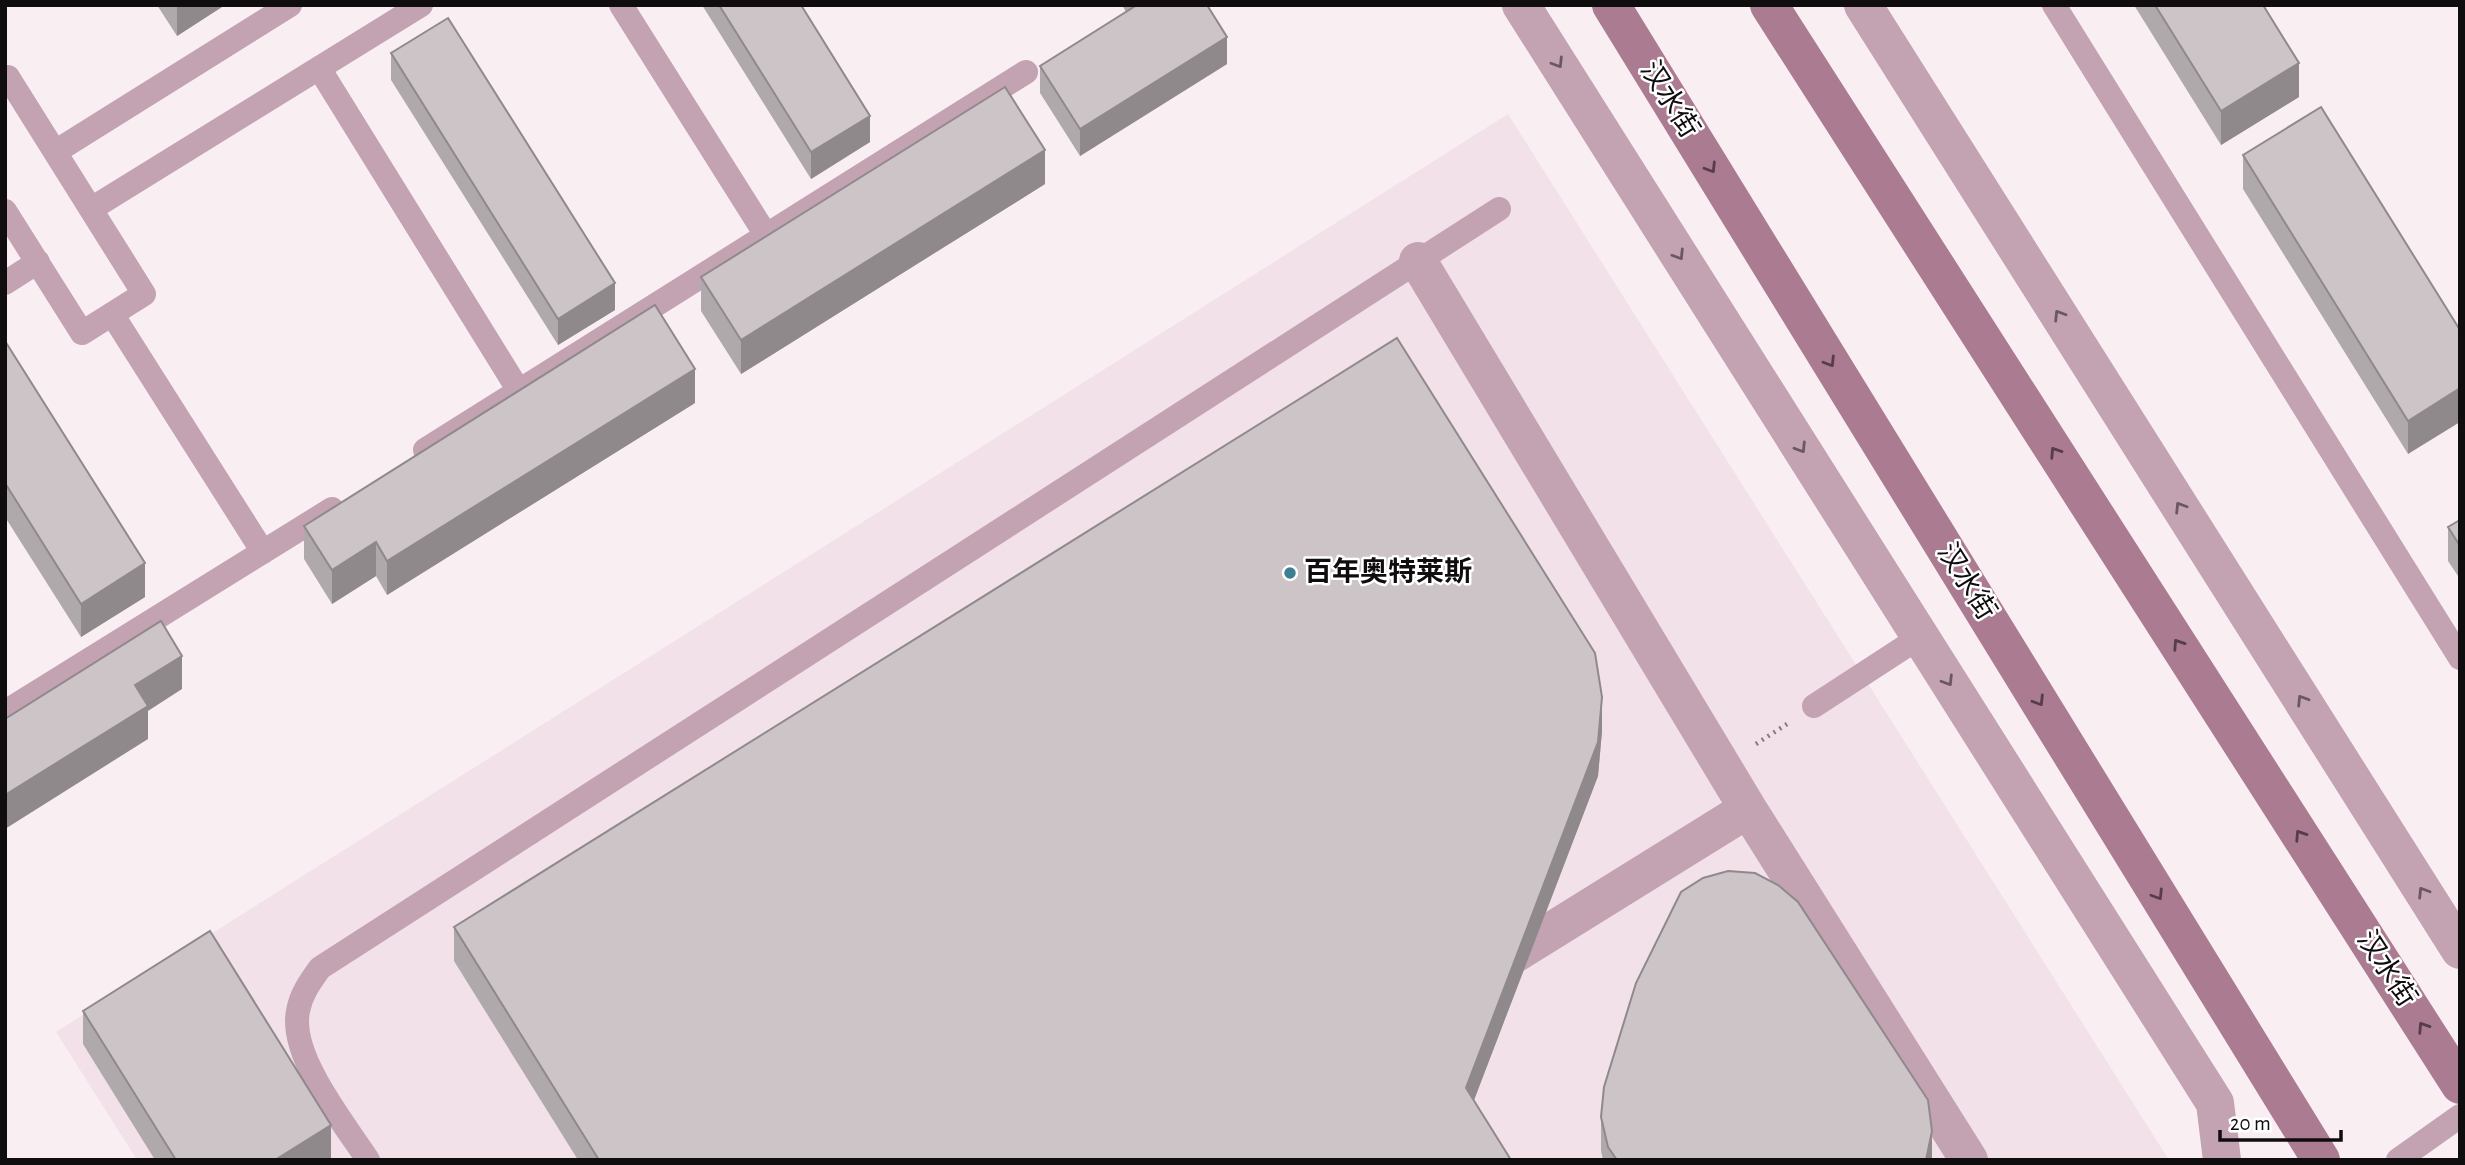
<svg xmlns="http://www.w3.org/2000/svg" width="2465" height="1165" viewBox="0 0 2465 1165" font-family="'Alegreya Sans','Noto Sans SC',sans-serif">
<rect width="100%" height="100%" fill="#f9eff3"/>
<!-- built -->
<path fill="#f2e1e9" d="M1508,114L2169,1160H137L56,1032Z"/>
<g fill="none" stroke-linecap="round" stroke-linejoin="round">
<!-- path -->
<path stroke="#827c7e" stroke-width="4.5" stroke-dasharray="2 5" stroke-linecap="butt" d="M1756,744L1787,724"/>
<!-- lane -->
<path stroke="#c3a2b1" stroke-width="24" d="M621,5L766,235
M2054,5L2460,658
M319,68L519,391
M5,79L8,77L144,294L82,333L5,211
M55,152L290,5
M91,209L421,5
M5,283L38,262
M112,314L263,552
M425,450L1026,72
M1814,706L1920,637
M5,712L332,509
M368,1160C344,1123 289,1056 298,1011C301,994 310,982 320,968L1499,209
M2398,1160L2460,1116"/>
<!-- street -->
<path stroke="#c3a2b1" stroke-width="38" d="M1521,5L2215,1103L2222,1160
M1863,5L2460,950
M1418,261L1748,809L1969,1160
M1489,970L1748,809"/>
<!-- secondary -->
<path stroke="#ab7b91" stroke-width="38" d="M1611,5L2321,1160
M1769,5L2460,1085"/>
</g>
<!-- wall -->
<path fill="#b0a9ac" d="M157,5H225L177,36Z
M702,5H801L870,142L811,179Z
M1122,5H1207L1227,64L1080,156L1040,93V66L1126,12Z
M2134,5H2263L2299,97L2221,145Z
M391,53L615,310L558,345L391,80Z
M2243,155L2460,330L2408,454L2243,189Z
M1045,184L741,374L701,311V277Z
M5,341L145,597L81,637L5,517Z
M695,403L387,595L376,576L332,604L304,559V526Z
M2460,520V579L2448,561V527Z
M1602,731L1598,776L1474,1100L1511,1160H578L454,961V927Z
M83,1011L331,1159L329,1160H155L83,1044Z
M1601,1117L1932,1160H1603L1601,1151Z"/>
<!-- shaded-wall -->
<path fill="#90898c" d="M177,5H225L177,36Z
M1227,37V64L1080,156V129Z
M2299,63V97L2221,145V111Z
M870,116V142L811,179V152Z
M1045,150V184L741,374V340Z
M615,283V310L558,345V319Z
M695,369V403L387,595V561Z
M2460,388V422L2408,454V421Z
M376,542V576L332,604V570Z
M145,563V597L81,637V604Z
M182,656V689L148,711V739L5,829V795L135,685Z
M1602,697V731L1598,776L1466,1121V1088Z
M331,1125V1159L329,1160H275Z
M1932,1131V1160H1926Z"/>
<!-- building -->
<path fill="#cdc4c8" stroke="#90898c" stroke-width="2" d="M719,5H801L870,116L811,152Z
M1137,5H1207L1227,37L1080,129L1040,66Z
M2155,5H2263L2299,63L2221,111Z
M448,18L615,283L558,319L391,53Z
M1005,87L1045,150L741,340L701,277Z
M2321,107L2460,330V388L2408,421L2243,155Z
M655,305L695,369L387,561L376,542L332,570L304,526Z
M1397,338L1595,653L1602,697L1598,742L1466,1088L1511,1160H599L454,927Z
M5,341L145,563L81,604L5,483Z
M2460,520V546L2448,527Z
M161,621L182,656L135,685L148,706L5,795V719Z
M1728,871L1755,873L1778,885L1798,902L1928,1100L1932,1131L1926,1160H1617L1608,1147L1601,1117L1604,1087L1636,983L1681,892L1703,878Z
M210,931L331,1125L275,1160H176L83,1011Z"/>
<!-- one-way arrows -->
<defs><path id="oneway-chevron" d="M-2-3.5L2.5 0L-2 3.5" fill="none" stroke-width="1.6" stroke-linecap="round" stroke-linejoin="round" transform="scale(1.75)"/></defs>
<g stroke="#6a5860">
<use href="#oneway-chevron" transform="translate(1558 63) rotate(58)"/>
<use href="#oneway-chevron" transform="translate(1679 255) rotate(58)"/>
<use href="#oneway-chevron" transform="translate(2059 315) rotate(-122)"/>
<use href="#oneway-chevron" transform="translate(1801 448) rotate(58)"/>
<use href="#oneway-chevron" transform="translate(2180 507) rotate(-122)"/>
<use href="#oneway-chevron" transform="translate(1948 681) rotate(58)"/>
<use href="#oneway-chevron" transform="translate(2302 700) rotate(-122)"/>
<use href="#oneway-chevron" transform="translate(2423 892) rotate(-122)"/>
</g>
<g stroke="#563e49">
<use href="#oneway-chevron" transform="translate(1711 168) rotate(58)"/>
<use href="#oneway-chevron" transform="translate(1830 362) rotate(58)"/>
<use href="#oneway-chevron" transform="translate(2055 452) rotate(-123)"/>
<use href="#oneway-chevron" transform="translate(2178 644) rotate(-123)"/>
<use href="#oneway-chevron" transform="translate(2039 701) rotate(58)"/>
<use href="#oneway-chevron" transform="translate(2300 835) rotate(-123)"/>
<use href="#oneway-chevron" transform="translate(2158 895) rotate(58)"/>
<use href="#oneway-chevron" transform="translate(2423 1027) rotate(-123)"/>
</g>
<!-- markers -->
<circle fill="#3e7e92" stroke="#fff" stroke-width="2.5" cx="1290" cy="573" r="7"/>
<g text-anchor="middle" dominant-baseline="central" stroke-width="5" stroke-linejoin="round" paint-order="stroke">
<!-- street labels -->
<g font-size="28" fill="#100d0e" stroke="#fff">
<text transform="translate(1669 100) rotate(58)">汉水街</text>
<text transform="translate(1966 582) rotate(58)">汉水街</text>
<text transform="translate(2386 969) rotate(57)">汉水街</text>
</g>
<!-- poi labels -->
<g font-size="28" font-weight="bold" fill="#100d0e" stroke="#fff" text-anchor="start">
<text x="1304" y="573">百年奥特莱斯</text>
</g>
</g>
<!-- border -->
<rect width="2465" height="1165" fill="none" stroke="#100d0e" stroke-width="14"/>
<!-- scale -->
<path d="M2220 1130v10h121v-10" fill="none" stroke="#100d0e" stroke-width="3.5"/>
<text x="2230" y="1130" font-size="21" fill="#100d0e" stroke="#ffffff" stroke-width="5" paint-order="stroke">20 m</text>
</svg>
